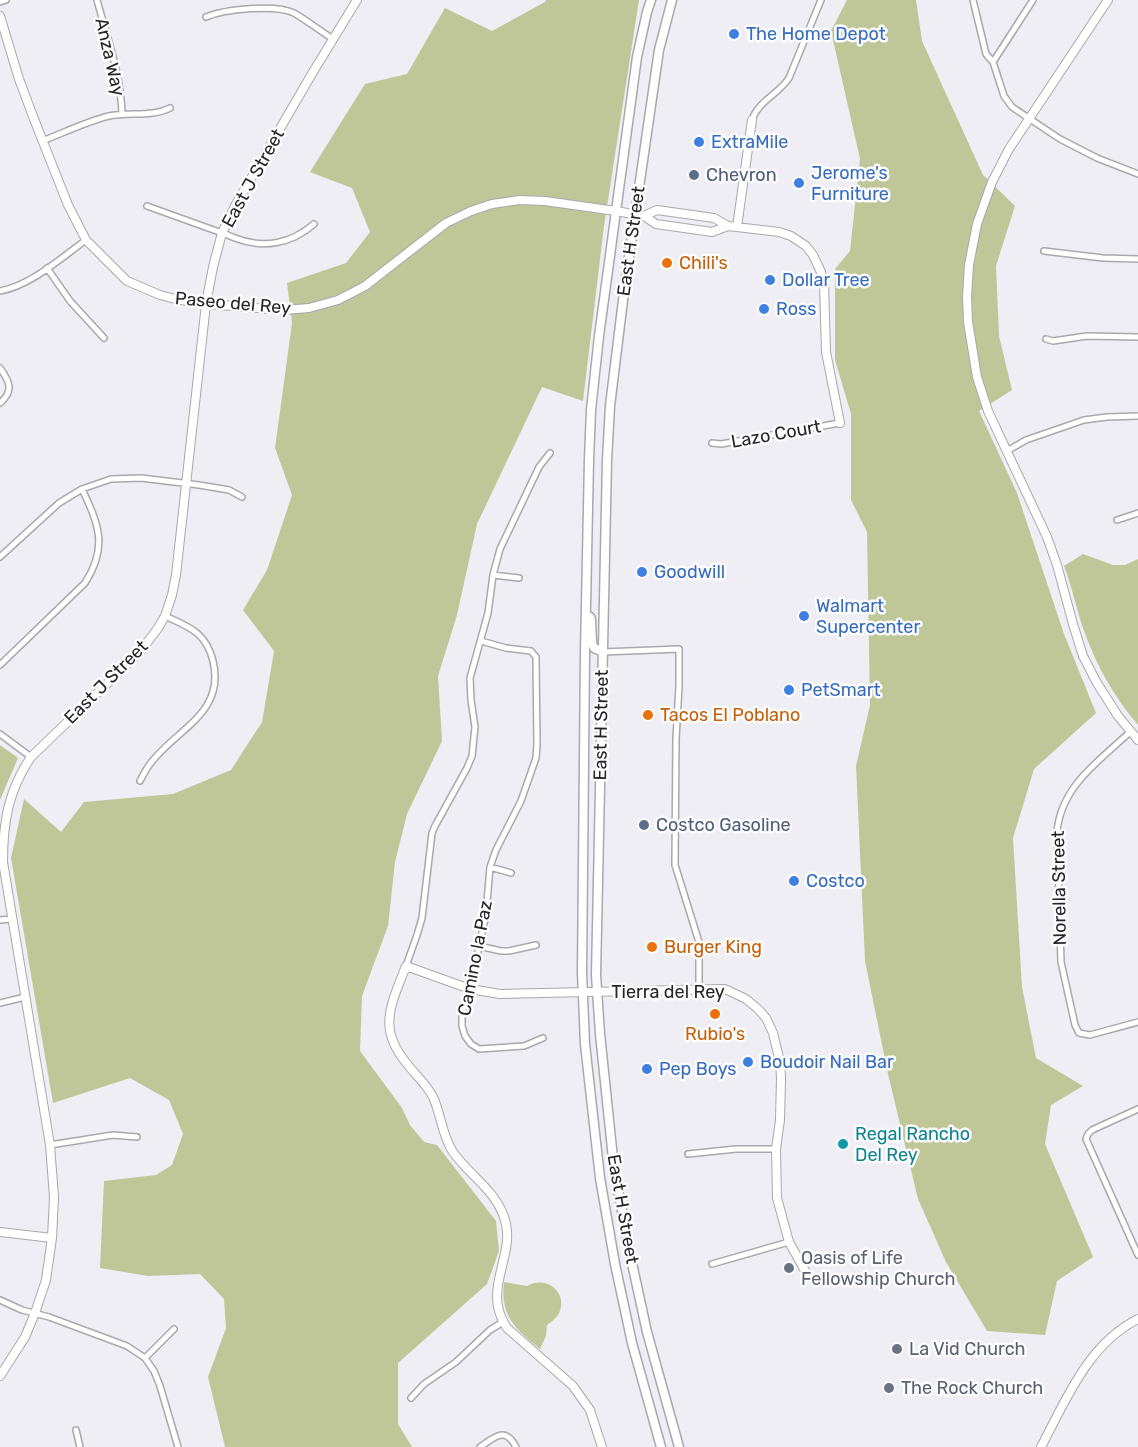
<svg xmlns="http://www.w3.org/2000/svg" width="1138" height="1447" viewBox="0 0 1138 1447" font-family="Rubik,sans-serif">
<rect width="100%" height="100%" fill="#eeeef4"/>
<!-- green -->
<path fill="#bfc799" d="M546,0H639L604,226L583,401L542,387L477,524L457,615L438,676L442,741L407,814L395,862L388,926L362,996L360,1051L402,1108L410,1125L424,1142L437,1145L496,1221L499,1251L487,1284L398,1363V1424L412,1447H225L208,1377L226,1328L224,1299L200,1274L148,1276L100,1268L104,1181L156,1175L172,1165L183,1134L169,1100L130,1078L53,1103L11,858L24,799L61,832L84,802L173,794L231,770L262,722L274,651L243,610L267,570L292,495L275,448L292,323L287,283L346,263L370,232L352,188L310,172L365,84L407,74L445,8L492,31L545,2Z
M847,0H916L922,41L983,175L1015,206L996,266L999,336L1012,390L979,411L1017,493L1064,634L1096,713L1034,769L1013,838L1022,987L1036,1058L1083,1086L1051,1105L1045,1144L1093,1257L1057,1281L1045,1335L987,1331L946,1262L918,1199L888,1074L865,961L856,766L870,705L867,532L851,500V414L835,360V269L850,251L860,159L831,31Z
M1083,554L1113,565H1125L1138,559V725C1114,697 1095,663 1083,628C1076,607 1072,587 1064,566Z
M0,745L18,758L0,800Z
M504,1282L527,1286C547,1274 570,1294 558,1315C555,1319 551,1322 547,1325L546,1336L540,1349C515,1329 500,1316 504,1282Z"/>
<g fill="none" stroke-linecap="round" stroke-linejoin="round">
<!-- street casing -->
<g stroke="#a9a8ae" stroke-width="8">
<path id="street" d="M97,0C107,37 121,75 122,114
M973,0L986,54L993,62L1033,0
M0,2L6,0
M206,17C225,9 276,4 294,13C308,21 320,31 333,39
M993,62L1004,96L1012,107L1060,139L1097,158L1138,174
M752,120C758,101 779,94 789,78L821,0
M42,141C63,133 88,121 109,116C129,112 153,117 170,108
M147,206C172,215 197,224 222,233C227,234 231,237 235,238C263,249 291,244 314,224
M1044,251L1103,258L1138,259
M47,268L70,301L104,338
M0,291C30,286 61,258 86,240
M1046,339L1053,341L1087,336L1138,337
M0,368C10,382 14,391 0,403
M712,443L721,444L840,423
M1007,451L1026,440L1084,420L1107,417L1138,416
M1117,520L1138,513
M0,557L59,503L82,489L111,479L141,478L199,485L229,490L242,497
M493,575L519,578
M481,641L506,648L531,651L536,657L537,745L536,758L521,801L496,850L490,867L486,914L470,989L462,1013V1026L465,1036L471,1044L479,1049L524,1046L543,1038
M603,652L679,649V686L676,739L675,865L699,942V989
M0,665L85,583C108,547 99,525 82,489
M1130,732C1099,761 1061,786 1057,832L1061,962L1075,1025L1079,1033L1090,1035L1138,1022
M0,734L31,757
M140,781C144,773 148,765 155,758C181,727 225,711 213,661C206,632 189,627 165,616
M490,867L511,873
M0,920L11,919
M479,946L501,951H509L536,945
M406,966L417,935L422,918L432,833L435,826L467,768L472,756L475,727L471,700L470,678L488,613L493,575L500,549L539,467L550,453
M0,1003L25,997
M1138,1109L1092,1130L1088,1134L1086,1139L1138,1255
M50,1145L113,1135L137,1137
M688,1154L736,1149H776
M712,1264L789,1242
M0,1300L22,1310L49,1317L127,1346L145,1358L154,1371L160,1386L178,1447
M145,1358L174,1329
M411,1398L424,1384L456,1362L490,1330L503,1322
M76,1430L80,1447
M480,1447C495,1437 505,1426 516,1447"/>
</g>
<!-- secondary casing -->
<g stroke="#a9a8ae" stroke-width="10">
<path id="secondary" d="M1108,0L1009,149L992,182L977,224L969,265L967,297L968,322L977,377L988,411L1047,537L1057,565L1073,624L1083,656L1097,683L1118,716L1138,740
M0,16L19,79L34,119L68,205L86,240L127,281L160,295L175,299L206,304L284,310L309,308L338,300L365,286L446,223L471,211L492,204L520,200L545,201L616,211L644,216L656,224L712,232L728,226
M644,216L657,210L714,218L728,226L779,232L791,236L806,246L813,255L821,272L824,283L826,352L840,423
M737,227L752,120
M0,1232L52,1238
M0,1376L25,1337L35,1313L46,1280L52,1238L54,1197L50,1145L3,862C3,823 8,791 31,757L140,652L158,628L165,616L172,595L176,575L206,304L213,267L222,233L235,206L313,72L357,0
M602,1447L590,1410L573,1386L507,1328C480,1288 518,1255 504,1217C495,1190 469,1175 453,1152C442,1136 441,1114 433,1097C427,1085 415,1074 407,1064C377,1028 391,1005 406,966L470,989L500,994L725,989L746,999L758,1009L766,1018L773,1033L780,1062L781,1078L780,1120L776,1149L777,1198L789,1242L808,1276
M1041,1447C1066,1400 1088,1344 1138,1319"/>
</g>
<!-- primary casing -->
<g stroke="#a9a8ae" stroke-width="11">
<path id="primary" d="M651,0L647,12L637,57L599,336L591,410L589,460L585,653L582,973L585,1044L600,1178L615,1264L632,1343L661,1447
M672,0L659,50L625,284L610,406L607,460L596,975L600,1034L614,1168L630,1254L647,1332L679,1447
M586,615L590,617L591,619L592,643L594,648L603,652"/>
</g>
<!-- street -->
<use href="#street" stroke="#fff" stroke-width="5"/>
<!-- secondary -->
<use href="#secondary" stroke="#fff" stroke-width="8"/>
<!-- primary -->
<use href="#primary" stroke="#fff" stroke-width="8"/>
</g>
<!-- markers -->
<g fill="#3f7fe0" stroke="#fcfcfe" stroke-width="2">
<circle cx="734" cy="34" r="6"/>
<circle cx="699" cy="142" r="6"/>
<circle cx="799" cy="183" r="6"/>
<circle cx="770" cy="280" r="6"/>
<circle cx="764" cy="309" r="6"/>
<circle cx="642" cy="572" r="6"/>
<circle cx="804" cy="616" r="6"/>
<circle cx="789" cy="690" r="6"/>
<circle cx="794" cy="881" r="6"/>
<circle cx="748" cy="1062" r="6"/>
<circle cx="647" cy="1069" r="6"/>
</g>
<g fill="#5c6f8a" stroke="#fcfcfe" stroke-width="2">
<circle cx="694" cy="175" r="6"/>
<circle cx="644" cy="825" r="6"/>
</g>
<g fill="#e8710a" stroke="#fcfcfe" stroke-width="2">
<circle cx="667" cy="263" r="6"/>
<circle cx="648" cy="715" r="6"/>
<circle cx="652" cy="947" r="6"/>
<circle cx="715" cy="1014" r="6"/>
</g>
<circle fill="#0f9aa8" stroke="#fcfcfe" stroke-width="2" cx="843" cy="1144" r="6"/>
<g fill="#6b7280" stroke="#fcfcfe" stroke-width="2">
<circle cx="789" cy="1268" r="6"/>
<circle cx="897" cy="1349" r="6"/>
<circle cx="889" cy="1388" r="6"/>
</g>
<g text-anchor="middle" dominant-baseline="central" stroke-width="5" stroke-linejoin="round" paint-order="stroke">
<!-- shop labels -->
<g font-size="18" fill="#366cbe" stroke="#fcfcfe" text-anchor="start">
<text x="746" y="34">The Home Depot</text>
<text x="711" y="142">ExtraMile</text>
<text x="811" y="173">Jerome's<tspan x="811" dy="21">Furniture</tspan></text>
<text x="782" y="280">Dollar Tree</text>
<text x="776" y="309">Ross</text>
<text x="654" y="572">Goodwill</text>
<text x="816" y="606">Walmart<tspan x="816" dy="21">Supercenter</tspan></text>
<text x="801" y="690">PetSmart</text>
<text x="806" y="881">Costco</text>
<text x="760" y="1062">Boudoir Nail Bar</text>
<text x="659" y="1069">Pep Boys</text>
</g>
<!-- street labels -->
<g font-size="18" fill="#252528" stroke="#fcfcfe">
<text transform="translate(110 57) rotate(77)">Anza Way</text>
<text transform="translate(253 178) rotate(-61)">East J Street</text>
<text transform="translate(631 241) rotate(-82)">East H Street</text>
<text transform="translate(233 303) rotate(5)">Paseo del Rey</text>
<text transform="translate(776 434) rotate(-10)">Lazo Court</text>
<text transform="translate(106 682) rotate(-45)">East J Street</text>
<text transform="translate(601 725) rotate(-89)">East H Street</text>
<text transform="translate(1059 888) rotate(-91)">Norella Street</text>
<text transform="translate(475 958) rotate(-79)">Camino la Paz</text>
<text x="668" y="992">Tierra del Rey</text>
<text transform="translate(623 1209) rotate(80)">East H Street</text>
</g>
<!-- service labels -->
<g font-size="18" fill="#4e5e75" stroke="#fcfcfe" text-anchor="start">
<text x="706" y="175">Chevron</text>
<text x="656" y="825">Costco Gasoline</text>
</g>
<!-- food labels -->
<g font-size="18" fill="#c56008" stroke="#fcfcfe" text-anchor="start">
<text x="679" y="263">Chili's</text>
<text x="660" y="715">Tacos El Poblano</text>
<text x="664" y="947">Burger King</text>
<text x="715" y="1034" text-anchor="middle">Rubio's</text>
</g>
<!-- culture labels -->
<g font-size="18" fill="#0d838f" stroke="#fcfcfe" text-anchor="start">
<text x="855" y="1134">Regal Rancho<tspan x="855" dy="21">Del Rey</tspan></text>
</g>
<!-- worship labels -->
<g font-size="18" fill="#5b616d" stroke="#fcfcfe" text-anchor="start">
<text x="801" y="1258">Oasis of Life<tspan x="801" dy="21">Fellowship Church</tspan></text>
<text x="909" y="1349">La Vid Church</text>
<text x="901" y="1388">The Rock Church</text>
</g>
</g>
</svg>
